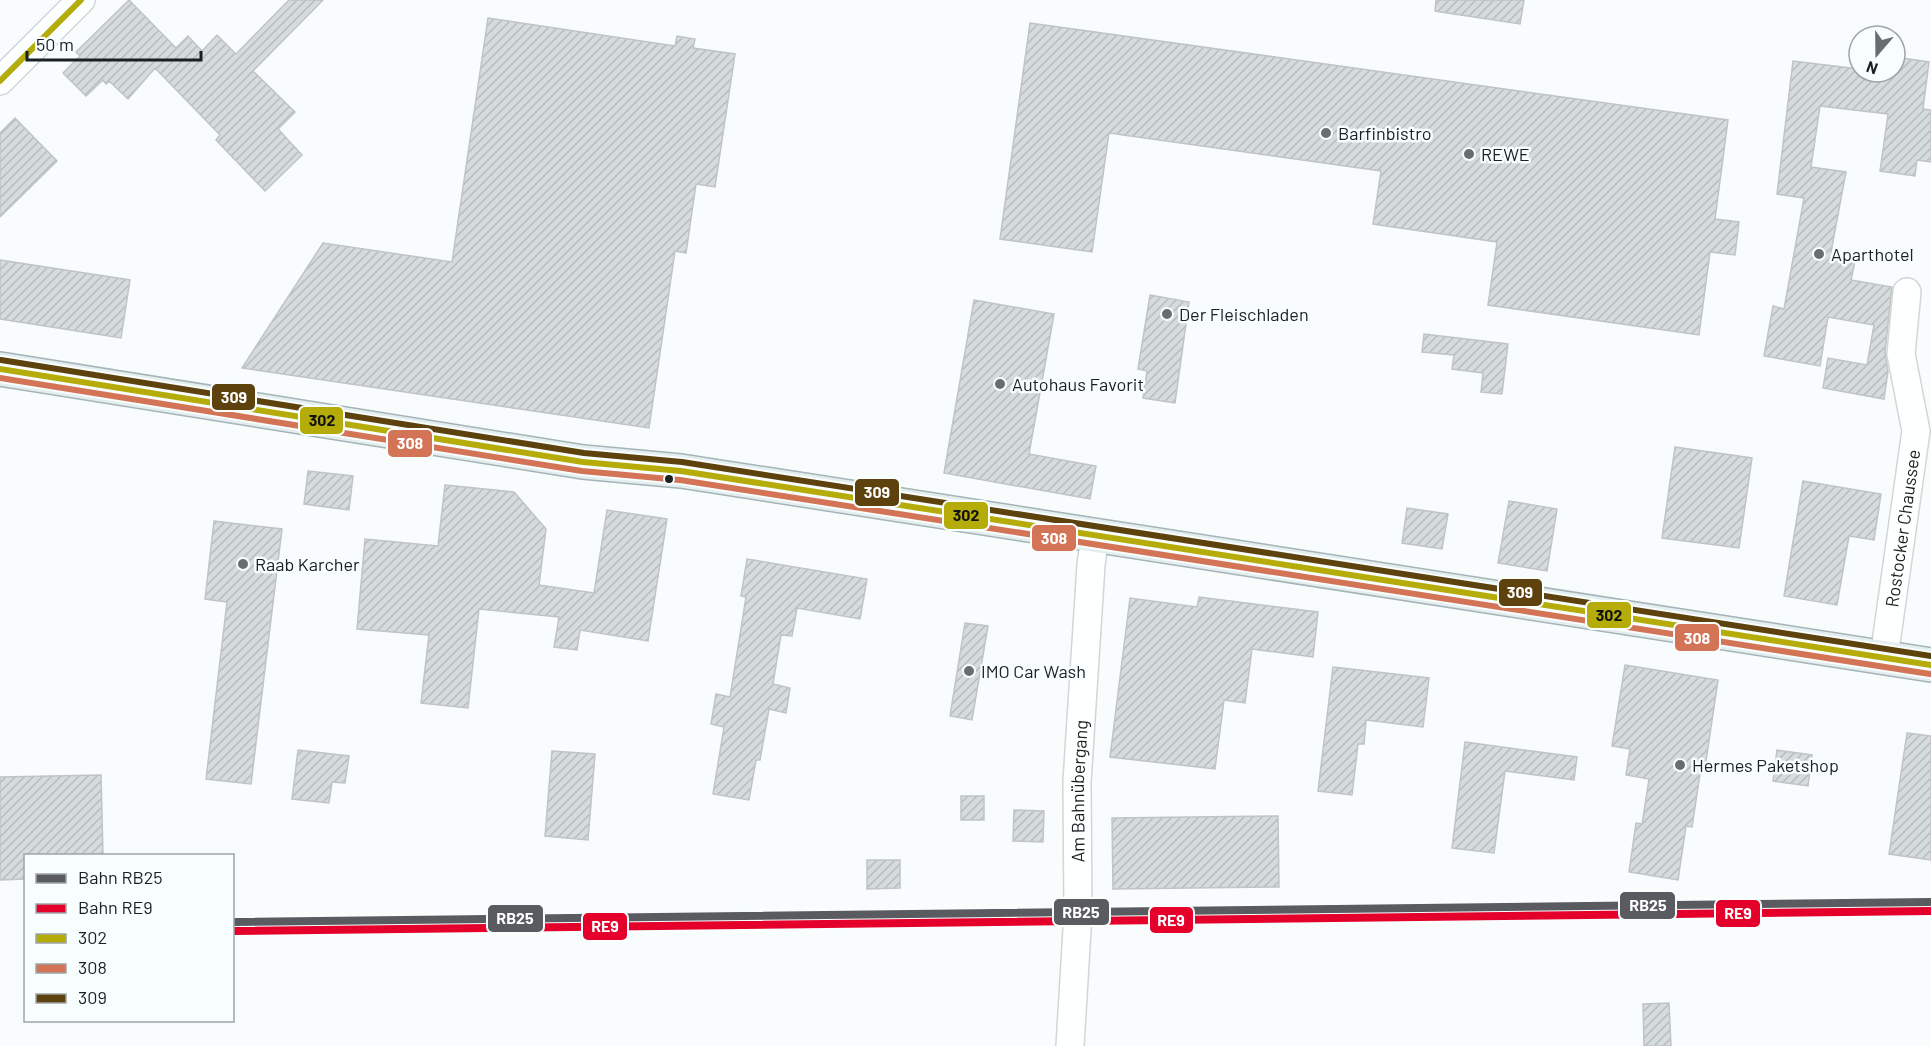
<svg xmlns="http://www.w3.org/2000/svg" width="1931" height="1046" viewBox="0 0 1931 1046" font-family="Barlow,sans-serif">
<defs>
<pattern id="building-hatch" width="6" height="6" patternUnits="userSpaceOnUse" patternTransform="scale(1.5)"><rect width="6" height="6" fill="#d6dcdd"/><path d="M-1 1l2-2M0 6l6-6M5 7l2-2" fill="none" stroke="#b7bcbd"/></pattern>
</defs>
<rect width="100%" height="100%" fill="#f9fcfd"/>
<!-- building -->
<path fill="url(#building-hatch)" stroke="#bfc4c6" stroke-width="1.5" d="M129,0L176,48L188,36L202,51L217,35L236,54L289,0H323L253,71L295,112L278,129L302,155L265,191L216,140L220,135L155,68L128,99L109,81L106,84L103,80L86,96L63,73L80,56L76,52Z
M1436,0H1524L1520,24L1435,11Z
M488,18L675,46L677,36L695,39L693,48L735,54L715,187L696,184L686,253L675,251L649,428L242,368L323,243L452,262Z
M1030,23L1728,120L1715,219L1739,222L1735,255L1710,252L1699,335L1488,305L1497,242L1373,224L1381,171L1109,133L1092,252L1000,239Z
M1895,57L1929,62L1923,109L1931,110V162L1917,160L1915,176L1880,171L1888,114L1820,106L1811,167L1846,172L1831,252L1856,256L1851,280L1892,287L1885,352L1888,371L1884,399L1823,388L1828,358L1867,365L1874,325L1828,317L1820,366L1764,356L1773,306L1784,309L1804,198L1777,194L1793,61L1859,69V72H1895Z
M15,118L57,161L0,217V133Z
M0,260L130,280L121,338L0,319Z
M1150,295L1189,302L1175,403L1143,398L1147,371L1138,369Z
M974,300L1054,314L1029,454L1096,466L1090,499L944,473Z
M1424,334L1508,344L1502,394L1481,392L1483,373L1452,369L1454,355L1422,352Z
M1675,447L1752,458L1739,548L1662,538Z
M308,471L353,476L349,510L304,504Z
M1803,481L1881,494L1874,540L1849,536L1837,605L1784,596Z
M445,485L514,492L546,529L539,585L594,593L607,510L667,519L648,641L580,630L577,650L554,647L559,617L479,609L468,708L421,703L429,635L357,629L365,539L438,546Z
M1509,501L1557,509L1547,571L1498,563Z
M1407,508L1448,514L1442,549L1402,543Z
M214,521L282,529L251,784L206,779L227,602L205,599Z
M747,559L867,579L860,619L797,608L792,636L781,635L773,684L790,688L786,713L769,709L760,760H756L749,800L713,794L724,727L711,724L716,694L730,697L746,597L741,596Z
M1199,597L1318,612L1313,657L1252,649L1245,703L1224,700L1215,769L1110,757L1130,598L1197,607Z
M965,623L988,626L972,720L950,716Z
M1625,665L1718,680L1706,761H1702L1692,827L1686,826L1678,880L1629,872L1636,823L1642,824L1649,779L1626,775L1630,749L1612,746Z
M1333,667L1429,678L1423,727L1366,720L1364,744H1358L1352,795L1318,791Z
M1907,733L1931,736V860L1889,854Z
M1465,742L1577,757L1574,780L1505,771L1494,853L1452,848Z
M298,750L349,756L345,783L332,782L329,803L292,799Z
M1777,750L1812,755L1808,786L1773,781Z
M552,751L595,754L588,840L545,836Z
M101,775L103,855H26V879L0,880V777Z
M961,796H984V820H961Z
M1014,810L1044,811L1043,842L1013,841Z
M1278,816L1279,887L1113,889L1112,818Z
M867,860H900V888L867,889Z
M1669,1003L1671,1046H1644L1643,1004Z"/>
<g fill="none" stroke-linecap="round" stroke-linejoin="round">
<!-- minor casing -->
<g stroke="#d1d6d8" stroke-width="30">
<g id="minor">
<path d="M0,81L81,0"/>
<path id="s1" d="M1884,657L1916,431L1901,354L1907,292"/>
<path id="s2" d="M1070,1046L1078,913L1077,782L1091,565L1095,535"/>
</g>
</g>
<!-- major casing -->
<g stroke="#a4b4b8" stroke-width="36">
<path id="major" d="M0,369L583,462L681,471L1931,665"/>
</g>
<!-- minor -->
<use href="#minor" stroke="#feffff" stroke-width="27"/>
<!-- major -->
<use href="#major" stroke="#e5eeef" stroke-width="33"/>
<!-- bus-1 casing -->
<g stroke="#f8fdfe" stroke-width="10">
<path id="bus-1" d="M0,81L81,0
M0,369L583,462L681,471L1931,665"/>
</g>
<!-- bus-2 casing -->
<g stroke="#f8fdfe" stroke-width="10">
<path id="bus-2" d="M0,378L582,471L680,480L1930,674"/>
</g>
<!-- bus-3 casing -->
<g stroke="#f8fdfe" stroke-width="10">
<path id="bus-3" d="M1,360L584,453L682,462L1931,656"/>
</g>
<!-- bus-1 -->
<use href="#bus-1" stroke="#b6ac09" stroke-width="6"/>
<!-- bus-2 -->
<use href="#bus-2" stroke="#d37457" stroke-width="6"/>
<!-- bus-3 -->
<use href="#bus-3" stroke="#5d420e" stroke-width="6"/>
<!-- rail-1 casing -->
<g stroke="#f8fdfe" stroke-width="12">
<path id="rail-1" d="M232,922L1931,902"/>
</g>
<!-- rail-2 casing -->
<g stroke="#f8fdfe" stroke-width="12">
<path id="rail-2" d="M232,931L1931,911"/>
</g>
<!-- rail-1 -->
<use href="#rail-1" stroke="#595b61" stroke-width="8"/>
<!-- rail-2 -->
<use href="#rail-2" stroke="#e4002b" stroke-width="8"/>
</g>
<!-- markers -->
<g fill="#676e6f" stroke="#f8fdfe" stroke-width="2">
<circle cx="1326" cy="133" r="6"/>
<circle cx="1469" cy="154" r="6"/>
<circle cx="1819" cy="254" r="6"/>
<circle cx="1167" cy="314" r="6"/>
<circle cx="1000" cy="384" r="6"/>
<circle cx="243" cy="564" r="6"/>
<circle cx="969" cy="671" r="6"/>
<circle cx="1680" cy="765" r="6"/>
</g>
<circle fill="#192123" stroke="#f8fdfe" stroke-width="2" cx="669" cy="479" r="5"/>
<g text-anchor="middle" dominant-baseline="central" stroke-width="5" stroke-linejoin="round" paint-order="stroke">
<!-- poi labels -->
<g font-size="18" fill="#192123" stroke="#f8fdfe" text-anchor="start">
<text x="1338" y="133">Barfinbistro</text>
<text x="1481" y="154">REWE</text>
<text x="1831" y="254">Aparthotel</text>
<text x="1179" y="314">Der Fleischladen</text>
<text x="1012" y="384">Autohaus Favorit</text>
<text x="255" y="564">Raab Karcher</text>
<text x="981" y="671">IMO Car Wash</text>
<text x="1692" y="765">Hermes Paketshop</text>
</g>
<!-- street labels -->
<g font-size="18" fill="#192123" stroke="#f8fdfe">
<text stroke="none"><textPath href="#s1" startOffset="130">Rostocker Chaussee</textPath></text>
<text stroke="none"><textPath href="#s2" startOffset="255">Am Bahnübergang</textPath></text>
</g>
</g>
<g stroke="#f8fdfe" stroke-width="2">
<rect x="211" y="383" width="45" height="28" rx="6" fill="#5d420e"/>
<rect x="299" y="406" width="45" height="29" rx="6" fill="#b6ac09"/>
<rect x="387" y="429" width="46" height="29" rx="6" fill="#d37457"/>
<rect x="854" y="478" width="46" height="29" rx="6" fill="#5d420e"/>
<rect x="943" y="501" width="46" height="29" rx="6" fill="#b6ac09"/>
<rect x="1031" y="524" width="46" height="28" rx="6" fill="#d37457"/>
<rect x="1498" y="578" width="45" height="29" rx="6" fill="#5d420e"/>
<rect x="1586" y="601" width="46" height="28" rx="6" fill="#b6ac09"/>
<rect x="1674" y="623" width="46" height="29" rx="6" fill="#d37457"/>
<rect x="1619" y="891" width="57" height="29" rx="6" fill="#595b61"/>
<rect x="1053" y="898" width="57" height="28" rx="6" fill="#595b61"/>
<rect x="1715" y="899" width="46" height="29" rx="6" fill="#e4002b"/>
<rect x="487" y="904" width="57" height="29" rx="6" fill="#595b61"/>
<rect x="1149" y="906" width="45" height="28" rx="6" fill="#e4002b"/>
<rect x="582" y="912" width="46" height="29" rx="6" fill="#e4002b"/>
</g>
<g font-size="16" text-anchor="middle" font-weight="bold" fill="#fff">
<text x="234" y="403">309</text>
<text x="410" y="449">308</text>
<text x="877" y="498">309</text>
<text x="1054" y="544">308</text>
<text x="1520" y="598">309</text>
<text x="1697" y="644">308</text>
<text x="1648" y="911">RB25</text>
<text x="1081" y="918">RB25</text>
<text x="1738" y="919">RE9</text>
<text x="515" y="924">RB25</text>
<text x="1171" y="926">RE9</text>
<text x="605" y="932">RE9</text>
</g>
<g font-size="16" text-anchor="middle" font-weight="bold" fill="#111">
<text x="322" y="426">302</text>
<text x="966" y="521">302</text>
<text x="1609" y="621">302</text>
</g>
<!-- legend -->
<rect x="24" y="854" width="210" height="168" fill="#f8fdfe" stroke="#9fa5a6" stroke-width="1.5"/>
<rect x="36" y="874" width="30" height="9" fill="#595b61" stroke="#9fa5a6" stroke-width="1.5"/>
<text x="78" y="884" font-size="18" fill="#192123">Bahn RB25</text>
<rect x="36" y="904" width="30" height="9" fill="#e4002b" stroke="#9fa5a6" stroke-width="1.5"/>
<text x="78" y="914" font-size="18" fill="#192123">Bahn RE9</text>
<rect x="36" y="934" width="30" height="9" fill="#b6ac09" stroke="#9fa5a6" stroke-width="1.5"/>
<text x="78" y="944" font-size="18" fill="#192123">302</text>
<rect x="36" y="964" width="30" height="9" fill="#d37457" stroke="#9fa5a6" stroke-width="1.5"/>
<text x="78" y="974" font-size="18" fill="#192123">308</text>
<rect x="36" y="994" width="30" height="9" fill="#5d420e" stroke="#9fa5a6" stroke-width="1.5"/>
<text x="78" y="1004" font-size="18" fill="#192123">309</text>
<!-- north arrow -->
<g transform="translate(1877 54) rotate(200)"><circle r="28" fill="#f8fdfe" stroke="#9fa5a6" stroke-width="1.5"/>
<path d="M0-4.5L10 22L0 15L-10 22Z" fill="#676e6f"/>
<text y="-9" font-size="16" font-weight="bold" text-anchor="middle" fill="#192123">N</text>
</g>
<!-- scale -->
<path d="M27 51v9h174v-9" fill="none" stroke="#192123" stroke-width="3"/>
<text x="36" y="51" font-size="18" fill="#192123" stroke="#f8fdfe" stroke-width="4.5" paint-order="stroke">50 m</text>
</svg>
